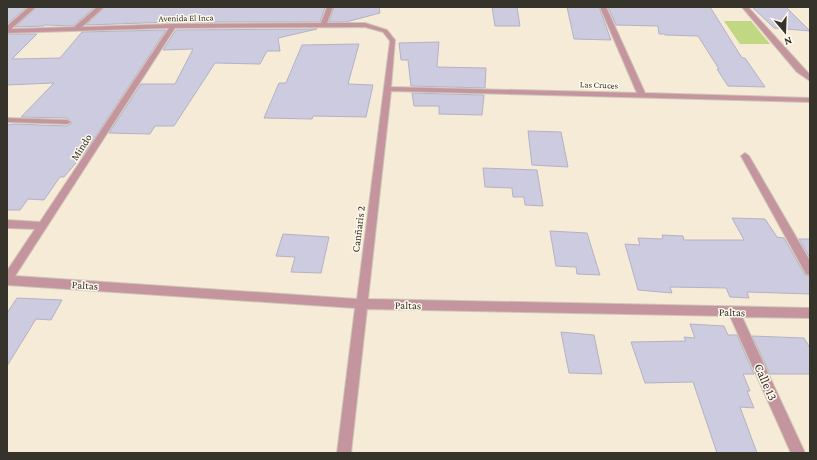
<svg xmlns="http://www.w3.org/2000/svg" width="817" height="460" viewBox="0 0 817 460" font-family="'Crimson Pro',serif">
<rect width="100%" height="100%" fill="#f5ebd7"/>
<!-- green -->
<path fill="#c0d882" d="M724,21H751L770,44H740Z"/>
<!-- building -->
<path fill="#cdcbdf" stroke="#b4b1c5" d="M7,7H27L7,24Z
M37,7H95L73,26L45,25L44,26L15,27Z
M105,7H325L320,22H173L86,25Z
M334,7H379L380,13L346,22H329Z
M492,7H517L520,26H495Z
M567,7H599L611,40L574,39Z
M608,7H710L742,58H745L765,87L728,86L717,69H719L698,36L665,35L664,34H659L658,26L616,25Z
M752,7H786L810,31L774,28Z
M317,29L278,38L280,51H267L260,64L215,63L174,126H155L150,134L109,133L141,84H175L193,49L163,50L176,30Z
M166,30L86,151L64,177H60L44,200L28,199L20,210H7V125L14,124L67,126L72,123L67,118L21,117L54,83L7,85V34H37L12,59L60,58L82,32Z
M439,42L437,67L486,68L485,88L411,86L408,60H401L399,43Z
M359,44L348,84L373,85L366,117L313,116L312,119L264,118L279,83H286L302,45Z
M412,93L484,95L482,115L439,114V106H414Z
M528,131L561,132L568,167L532,165Z
M483,168L537,170L543,206L525,205L524,197H513L512,188L485,187Z
M732,218L765,219L777,237L784,238L805,275L810,276V294L747,292L749,298L730,297L726,288L670,287L672,293L638,290L625,244L640,245L638,238L663,239L662,235L683,236L684,240H744Z
M550,231L587,233L600,275L577,274L576,267L556,266Z
M283,234L329,237L321,273L291,272L295,257L276,256Z
M799,239H810V258Z
M17,298L62,300L51,320L36,319L7,366V313Z
M690,324L724,326L728,335H737L754,374H743L750,391H747L754,408L740,407L757,453H717L693,382L645,383L631,342L686,341L684,337L695,338Z
M561,332L594,335L602,374L569,373Z
M752,336L804,338L810,348V374H770Z"/>
<g fill="none" stroke-linecap="round" stroke-linejoin="round">
<!-- minor casing -->
<g stroke="#cfc6b5" stroke-width="2">
<path id="minor" d="M29,7H36L11,29L74,27L97,7H104L82,27L173,24L321,23L327,7H333L327,23H365L387,30L395,40L391,87L637,93L600,7H606L645,93L810,98V102L391,91L368,299L810,308V318L742,317L805,453H791L730,316L367,309L351,453H337L355,308L7,285V271L35,229L7,228V220L40,222L169,28L7,33V26ZM365,27L383,32L390,41L357,299L15,276L175,28Z
M742,7H748L810,75V81L797,72Z
M7,118L67,120L71,122L67,124L7,122Z
M745,153L749,156L810,261V275L806,274L741,156Z"/>
</g>
<!-- minor -->
<use href="#minor" fill="#c4959e" fill-rule="evenodd"/>
</g>
<g text-anchor="middle" dominant-baseline="central" stroke-width="3" stroke-linejoin="round" paint-order="stroke">
<!-- far-street labels -->
<g font-size="9" fill="#36332b" stroke="#fff9ed">
<text transform="translate(186 18) rotate(-1)">Avenida El Inca</text>
<text transform="translate(599 85) rotate(2)">Las Cruces</text>
</g>
<!-- street labels -->
<g font-size="11" fill="#36332b" stroke="#fff9ed">
<text transform="translate(81 147) rotate(-57)">Mindo</text>
<text transform="translate(358 229) rotate(-83)">Canñaris 2</text>
<text transform="translate(85 285) rotate(4)">Paltas</text>
<text transform="translate(408 305) rotate(1)">Paltas</text>
<text transform="translate(732 312) rotate(1)">Paltas</text>
</g>
<!-- near-street labels -->
<g font-size="13" fill="#36332b" stroke="#fff9ed">
<text transform="translate(766 382) rotate(66)">Calle 13</text>
</g>
</g>
<!-- border -->
<rect width="817" height="460" fill="none" stroke="#36332b" stroke-width="16"/>
<!-- north arrow -->
<g transform="translate(785 32) rotate(161)" stroke="#fff9ed" stroke-width="3" paint-order="stroke">
<path d="M0-3L7 15L0 10L-7 15Z" fill="#36332b"/>
<text y="-6" font-size="11" font-weight="bold" text-anchor="middle" fill="#36332b">N</text>
</g>
</svg>
